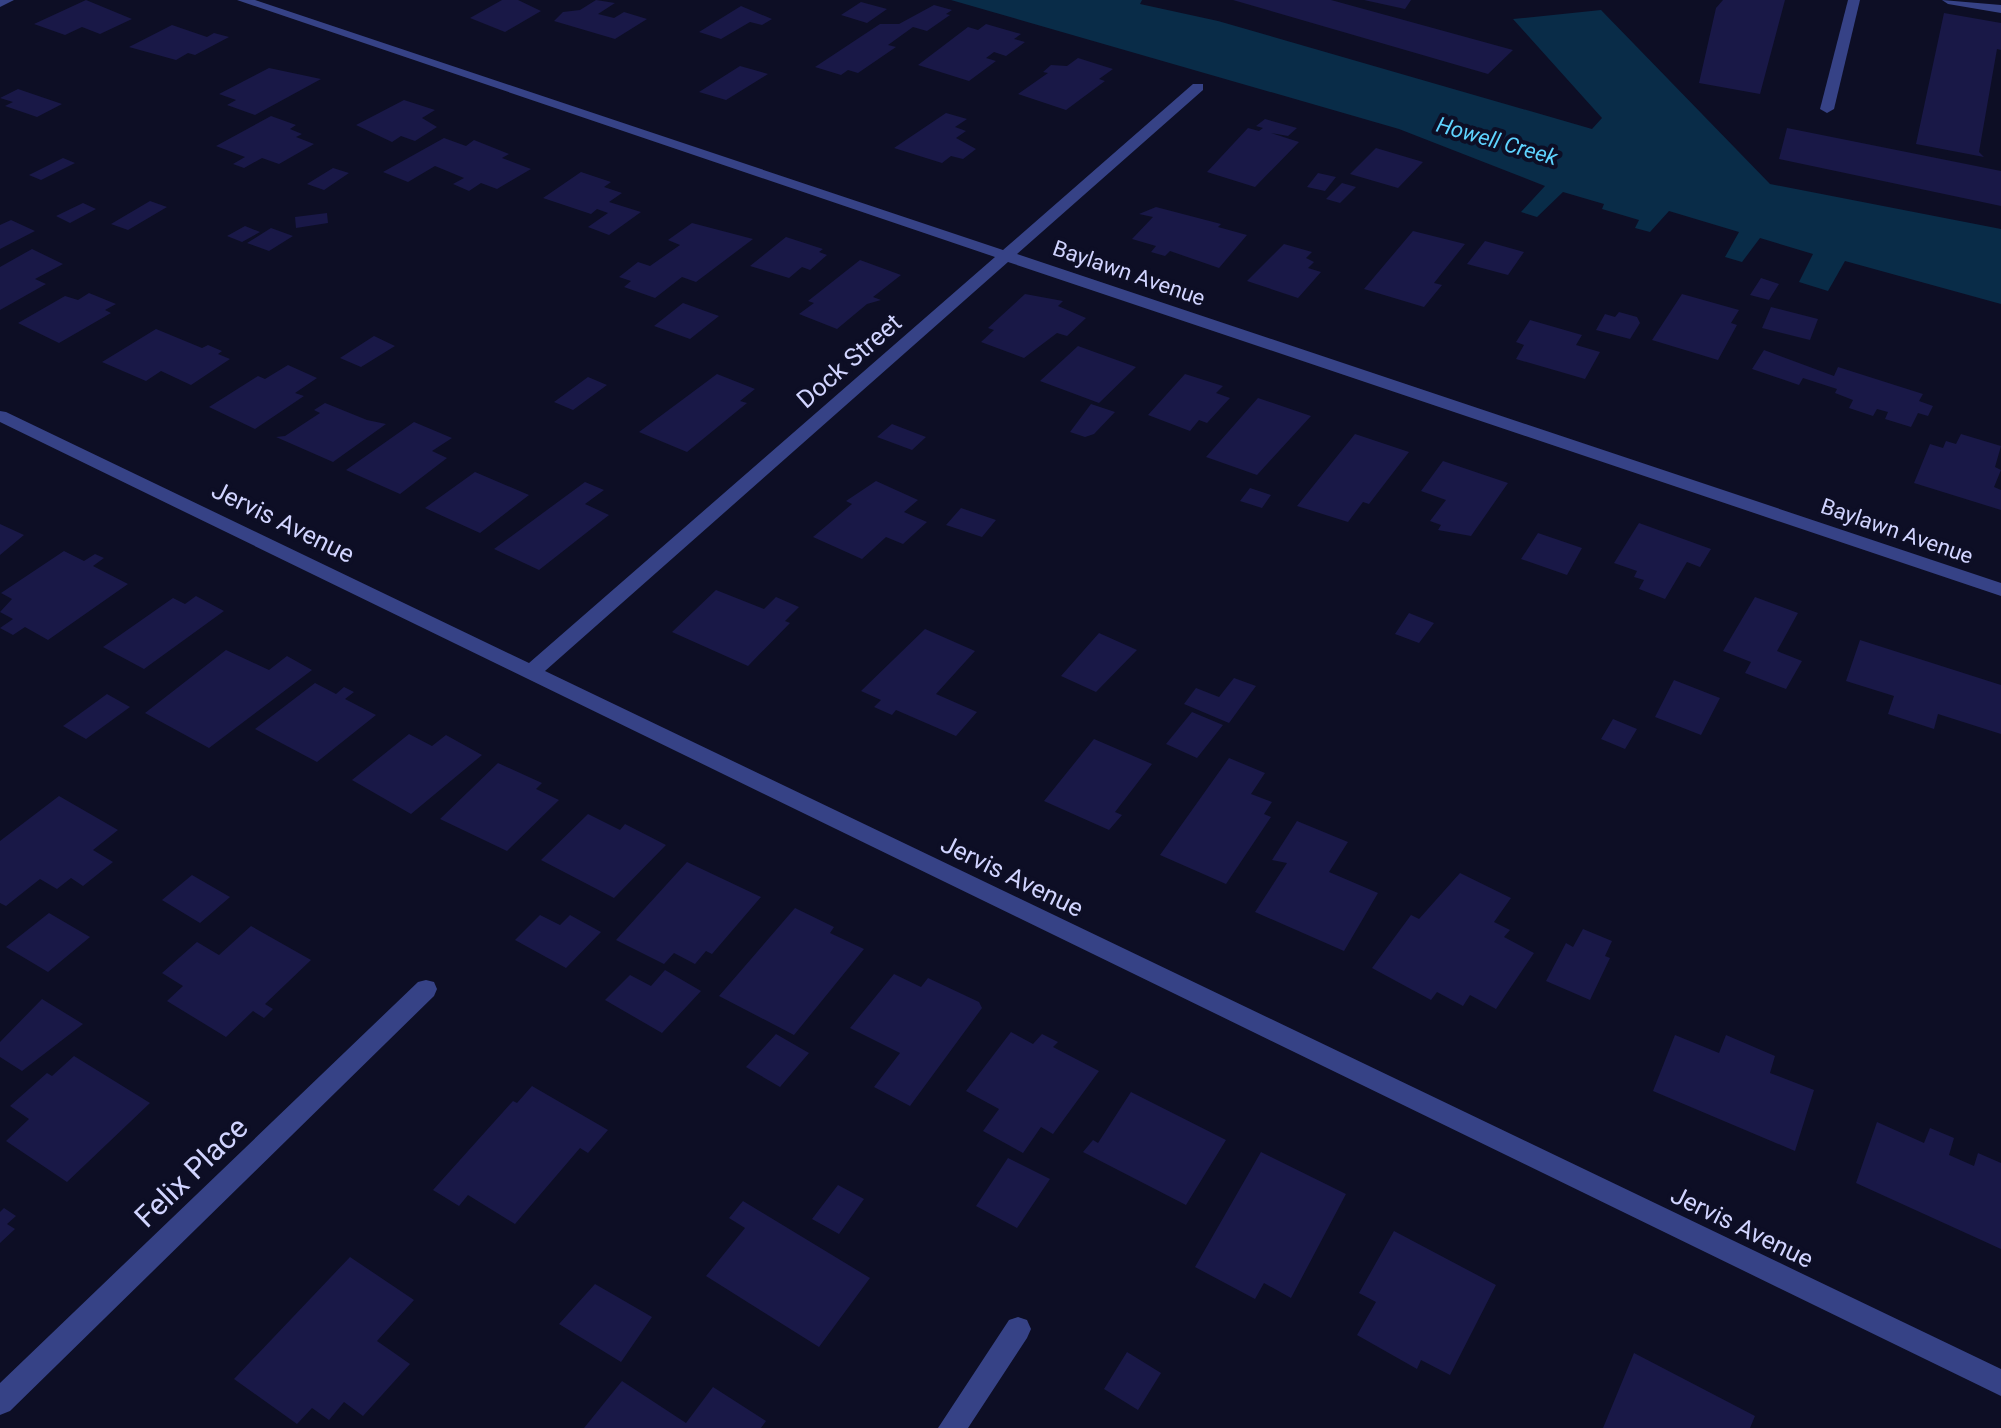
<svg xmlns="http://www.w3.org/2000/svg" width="2001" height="1428" viewBox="0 0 2001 1428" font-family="Roboto,sans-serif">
<rect width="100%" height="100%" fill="#0d0e25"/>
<!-- water -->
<path fill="#092c48" d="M951,0H1142L1140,4L1218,21L1592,129L1602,118L1513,19L1601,10L1770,184L2001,229V304L1845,261L1828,291L1799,282L1813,254L1760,238L1742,262L1725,257L1739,232L1669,211L1650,232L1635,228L1639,220L1602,209L1604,204L1563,192L1537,217L1521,212L1545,186L1399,129Z"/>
<!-- building -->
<path fill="#191847" d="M86,0L132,19L100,34L82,27L65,35L34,24Z
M502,0H518L541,11L505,32L470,18Z
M596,0L615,3L598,14L614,18L624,12L647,19L615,39L554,21L563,12L580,10Z
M1233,0H1331L1513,50L1488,74Z
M1364,0H1411L1405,9Z
M1723,0H1785L1760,94L1699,83L1716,8Z
M861,2L887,9L867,23L841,15Z
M934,5L952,10L946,14L950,15L927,31L913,27L888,45L896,47L858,73L848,70L841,75L815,67L880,24H899Z
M741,6L772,19L762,25L750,22L721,39L699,32Z
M1944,13L2001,23V50L1997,49L1979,152L1984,157L1916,144Z
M986,24L1021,34L1014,39L1025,42L1006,56L994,52L986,58L996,61L969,81L918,65L968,27L978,30Z
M172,25L207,37L214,33L229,37L195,55L188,53L176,60L129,47Z
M1078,58L1113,69L1099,79L1105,81L1066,110L1018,94L1048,73L1043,72L1051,65L1067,66Z
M740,66L768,74L726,100L699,92Z
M269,68L321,79L255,115L227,105L236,100L219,94Z
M18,89L62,104L37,117L5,106L13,102L0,98Z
M404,100L435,110L422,118L437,127L415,141L401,136L392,142L356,125Z
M946,113L967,119L955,127L966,131L956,138L976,149L963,159L951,156L942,163L894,148Z
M271,116L296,125L290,129L302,134L296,137L314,144L279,164L262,158L244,168L233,164L245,157L216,146Z
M1265,119L1297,128L1288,136L1271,133L1299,142L1255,187L1207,172L1248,128L1259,131L1263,128L1256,126Z
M1787,128L2001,171V206L1779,159Z
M444,138L466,146L474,140L509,154L502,158L531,169L497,189L481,183L469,191L453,184L464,178L435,166L408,182L383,172Z
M1376,148L1423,162L1398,188L1350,174Z
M63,158L75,163L41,180L29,175Z
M333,168L349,173L324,190L307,184Z
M581,172L611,182L604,187L622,193L609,202L641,212L609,235L588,227L608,213L597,209L591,214L543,198Z
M1318,173L1336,177L1325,191L1307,187Z
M1342,183L1356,187L1340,203L1326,199Z
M150,201L167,207L128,230L111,224Z
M83,203L96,209L70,223L56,216Z
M1156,207L1221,224L1218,227L1247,235L1219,268L1170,251L1165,256L1151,252L1156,246L1132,239L1153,217L1139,214Z
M327,213L328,223L296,228L295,217Z
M11,220L35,231L0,249V225Z
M692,223L753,239L696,282L682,277L655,298L624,287L631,281L619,277L638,262L650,266L680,245L668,240Z
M245,226L260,232L242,242L227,236Z
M271,228L293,236L269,251L247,243Z
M1413,231L1465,244L1434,283L1442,285L1424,307L1364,289Z
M786,237L823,249L819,252L827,255L810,270L802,267L789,278L750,266Z
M1485,241L1524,252L1508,275L1467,264Z
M1284,244L1312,252L1306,258L1314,262L1308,268L1321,272L1298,298L1247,281Z
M32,249L63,264L35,279L46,284L0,310V267Z
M860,260L901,275L873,297L881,300L867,304L837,329L799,314L814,303L808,301Z
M1761,278L1779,284L1769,300L1750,295Z
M89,293L116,304L105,310L111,313L59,343L18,323L65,296L78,300Z
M1025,294L1063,301L1058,306L1086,318L1067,336L1057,333L1024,358L981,342L994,330L988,328Z
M1682,294L1739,310L1731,323L1737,325L1718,360L1652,340Z
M683,303L719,316L690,339L654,326Z
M1771,307L1818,319L1810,340L1762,328Z
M1619,312L1637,317L1640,323L1630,339L1596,330L1605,314L1615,317Z
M1530,320L1582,335L1576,345L1600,352L1585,379L1516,359L1524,345L1516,342Z
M156,329L202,348L208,345L222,351L218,354L230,359L191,385L161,371L146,381L102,362Z
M374,336L395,346L361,367L340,358Z
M1078,346L1136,367L1099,403L1040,381Z
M1764,350L1834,376L1838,367L1923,394L1919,401L1933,406L1928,416L1918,413L1911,427L1885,419L1888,412L1877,409L1873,416L1849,408L1853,400L1835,393L1837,389L1803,378L1799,385L1752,369Z
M288,365L317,378L295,393L304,396L255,429L209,407L258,376L265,379Z
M717,374L755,389L740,401L747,403L687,452L639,432Z
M1185,374L1223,386L1216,393L1230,398L1207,423L1199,420L1190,431L1148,415Z
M588,377L607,385L573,410L554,402Z
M1258,398L1311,416L1257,475L1206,457Z
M325,403L367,420L386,424L333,462L276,437L285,436L320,413L314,410Z
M1091,404L1115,412L1094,434L1085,437L1070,432Z
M414,422L452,438L432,451L447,458L400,494L346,470Z
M892,424L926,437L912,450L877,437Z
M1355,434L1409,452L1369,504L1363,502L1348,522L1297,506Z
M1961,434L2001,446L1995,467L2001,470L1994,487L2001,490V510L1914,483L1930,444L1943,448L1946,441L1956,444Z
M1443,461L1508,483L1471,536L1438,530L1441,525L1430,521L1446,500L1421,491Z
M475,472L529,495L480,533L425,508Z
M876,481L918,500L904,512L927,522L903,544L886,537L862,559L813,537L852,504L846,501Z
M585,482L604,490L585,504L609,515L539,570L494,549Z
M1250,488L1271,495L1262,508L1240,501Z
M961,508L996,520L982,537L946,525Z
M1639,523L1711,549L1700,567L1687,562L1665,599L1639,589L1644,580L1634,577L1637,571L1614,563Z
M0,524L24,535L0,555Z
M1538,533L1582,548L1567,575L1521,559Z
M64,551L84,561L95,554L104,558L93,566L128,584L48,640L25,627L13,635L0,628L13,619L0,612L12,599L1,593Z
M716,590L764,609L776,597L799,607L785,621L790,623L748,666L672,632Z
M196,596L224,611L144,669L103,647L173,598L185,604Z
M1755,597L1798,613L1777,651L1802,661L1786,689L1745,673L1751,662L1723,651Z
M1409,613L1434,623L1419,643L1395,634Z
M925,629L975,651L936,694L977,712L956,736L896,710L892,715L874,707L881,700L861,691Z
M1099,633L1137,650L1096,692L1061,676Z
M1860,640L2001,685V734L1938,714L1934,729L1888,714L1894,696L1846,681Z
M226,650L269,670L287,656L312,670L209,748L145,713Z
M1234,678L1256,686L1229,723L1184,704L1196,688L1219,697Z
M1674,680L1720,698L1701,735L1655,717Z
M315,683L336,694L344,687L354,692L345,699L376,715L317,762L255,729Z
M107,694L130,707L86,739L63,726Z
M1192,712L1223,725L1197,758L1166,744Z
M1613,719L1637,729L1625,749L1601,739Z
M409,734L432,746L446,735L482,755L411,814L352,780Z
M1094,739L1152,764L1115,812L1122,815L1109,830L1044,801Z
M1229,758L1265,773L1251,794L1272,802L1264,814L1271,817L1226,884L1160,855Z
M498,763L542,783L536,789L559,800L507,851L440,819Z
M59,796L118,830L93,850L113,862L83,886L71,878L57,889L40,879L6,906L0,903V841Z
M588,814L620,830L625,824L666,845L614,898L541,860Z
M1297,821L1348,842L1329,872L1378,893L1344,951L1255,912L1287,863L1272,860Z
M687,862L761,897L712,954L706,951L695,964L674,953L664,964L616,940Z
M1460,873L1511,898L1494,922L1510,930L1504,937L1534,953L1496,1009L1470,995L1463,1006L1437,992L1431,1000L1372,968L1411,915L1419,919Z
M192,875L230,897L200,923L162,900Z
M795,908L834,927L830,933L864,949L794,1035L719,996Z
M49,913L90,937L48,972L6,947Z
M540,915L560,925L570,915L601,932L566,968L515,940Z
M251,926L311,960L265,1004L273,1009L264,1018L253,1011L226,1037L167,1001L183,986L162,973L197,942L219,955Z
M1583,929L1612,941L1605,956L1610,958L1590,1000L1546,981L1566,943L1573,947Z
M665,970L701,991L662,1033L605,1000L630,975L651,986Z
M894,974L921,987L928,978L979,1002L982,1008L910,1106L874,1087L900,1053L850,1028Z
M42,999L83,1024L22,1071L0,1057V1042Z
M1011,1032L1033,1044L1042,1034L1058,1042L1053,1047L1099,1071L1053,1134L1041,1127L1023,1153L983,1131L999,1109L966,1091Z
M776,1034L809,1053L780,1087L746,1067Z
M1675,1035L1719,1053L1726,1035L1775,1056L1770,1073L1814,1090L1795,1151L1653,1091Z
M74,1056L150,1103L67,1182L6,1141L29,1119L10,1106L47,1073L52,1076Z
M532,1086L608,1130L588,1153L580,1148L515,1224L468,1195L459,1206L433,1190L513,1101L517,1103Z
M1131,1092L1226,1140L1186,1205L1083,1152L1093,1140L1098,1143Z
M1877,1122L1924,1143L1930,1128L1954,1138L1949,1155L1974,1166L1978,1153L2001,1163V1249L1856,1183Z
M1261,1152L1346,1194L1291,1298L1264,1283L1255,1299L1195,1267Z
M1008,1158L1050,1179L1017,1228L976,1206Z
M838,1185L864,1199L839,1234L812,1219Z
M743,1201L870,1278L819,1347L706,1276L745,1228L729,1218Z
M4,1208L16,1216L7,1224L15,1229L0,1243V1212Z
M1394,1231L1496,1285L1450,1375L1421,1360L1417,1369L1357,1335L1376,1302L1359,1293Z
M350,1257L414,1300L377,1341L410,1364L363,1416L344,1402L329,1420L312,1408L297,1424L234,1379Z
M595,1284L652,1317L621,1362L559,1324Z
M1127,1352L1161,1373L1138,1410L1104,1389Z
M1634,1353L1755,1416L1750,1428H1603Z
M622,1381L686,1423L713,1387L766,1421L761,1428H584Z"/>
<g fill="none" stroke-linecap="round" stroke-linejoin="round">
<!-- lane -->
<path fill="#364286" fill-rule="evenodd" d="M1848,0H1860L1834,109L1827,113L1820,109Z"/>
<!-- street -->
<path fill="#364286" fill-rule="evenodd" d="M0,0H14L0,7Z
M237,0H255L1003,250L1193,84H1203V90L1017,254L2001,583V596L1008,262L545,671L2001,1369V1396L0,422V411L6,412L529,663L995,257Z
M1942,0L2001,5V13L1948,4Z
M426,980L434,982L437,989L434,996L10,1411L0,1415V1383L418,982Z
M1018,1317L1027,1320L1031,1329L1027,1338L968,1428H938L1009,1320Z"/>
</g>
<g text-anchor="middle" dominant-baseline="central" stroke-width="8" stroke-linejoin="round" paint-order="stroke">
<!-- far-water labels -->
<g font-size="22" font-style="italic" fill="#5fd4ff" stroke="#0d0e25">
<text transform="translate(1497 141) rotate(16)">Howell Creek</text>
</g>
<!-- far-street labels -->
<g font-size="22" fill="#d1d4ff" stroke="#0d0e25">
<text transform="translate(1129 273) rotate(19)">Baylawn Avenue</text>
<text transform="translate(1897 531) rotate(19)">Baylawn Avenue</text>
</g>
<!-- street labels -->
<g font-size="25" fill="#d1d4ff" stroke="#0d0e25">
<text transform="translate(849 361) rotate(-41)">Dock Street</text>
<text transform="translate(283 522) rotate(26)">Jervis Avenue</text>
<text transform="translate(1012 876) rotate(26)">Jervis Avenue</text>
<text transform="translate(1742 1227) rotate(26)">Jervis Avenue</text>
</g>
<!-- near-street labels -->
<g font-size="30" fill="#d1d4ff" stroke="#0d0e25">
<text transform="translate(191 1172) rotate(-44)">Felix Place</text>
</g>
</g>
</svg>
